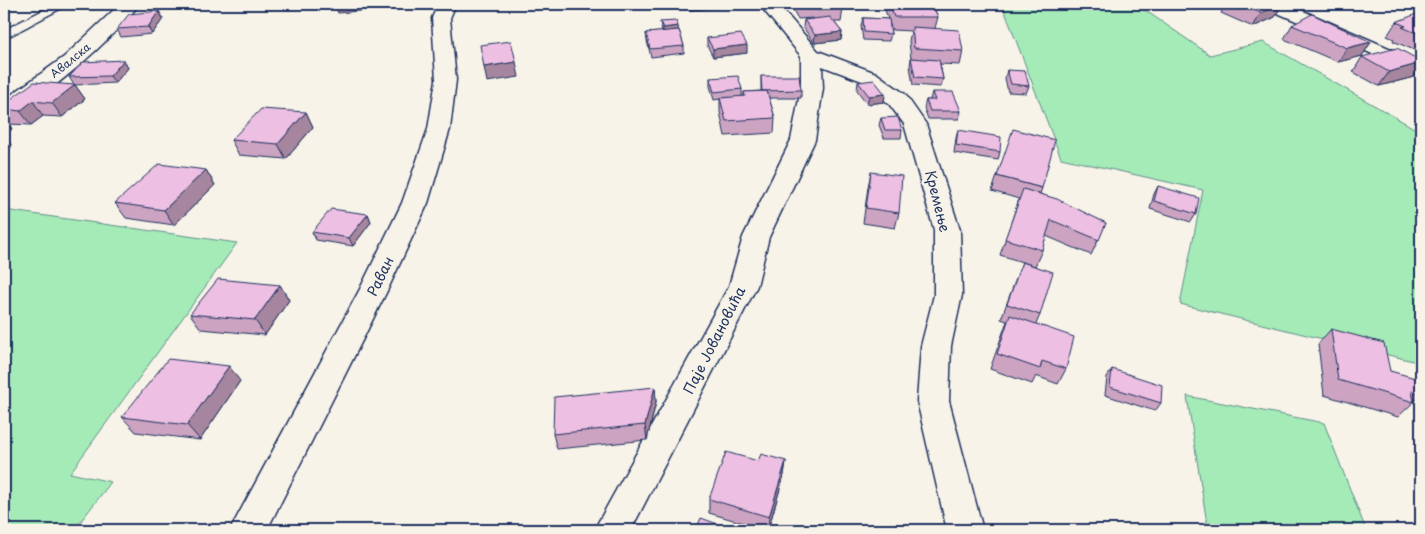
<svg xmlns="http://www.w3.org/2000/svg" width="1425" height="534" viewBox="0 0 1425 534" font-family="'Playpen Sans',sans-serif">
<rect width="100%" height="100%" fill="#f7f3e8"/>
<filter id="ink" filterUnits="userSpaceOnUse"><feTurbulence type="fractalNoise" baseFrequency=".02" numOctaves="2"/><feDisplacementMap in="SourceGraphic" scale="10" xChannelSelector="R" yChannelSelector="G"/><feConvolveMatrix kernelMatrix="1 2 1 2 8 2 1 2 1" color-interpolation-filters="sRGB"/></filter>
<g filter="url(#ink)">
<!-- green -->
<path fill="#a5ebb7" stroke="#608d8a" d="M1002,4H1136L1210,55L1263,42L1421,132V363L1180,304L1203,190L1061,158Z
M4,202L11,211L237,243L70,473L111,482L74,530H4Z
M1187,396L1324,423L1366,530H1208Z"/>
<g fill="none" stroke-linecap="round" stroke-linejoin="round">
<!-- service casing -->
<g stroke="#1b2f5e" stroke-width="3">
<path id="service" d="M55,4H69L4,39V30Z"/>
</g>
<!-- minor casing -->
<g stroke="#1b2f5e" stroke-width="3">
<path id="minor" d="M120,4H139C120,32 36,109 4,116V100L64,57Z
M438,4H456L450,18L456,80L450,129L428,203L388,289L267,530H230L360,289L402,203L428,129L436,80L432,18Z
M759,4H778L818,51L876,73L905,94L926,124L960,230L962,295L951,346L949,401L983,530H947L917,401L921,346L934,295V230L904,124L889,104L862,81L822,66L823,88L815,140L769,237L757,286L631,530H594L729,286L743,237L791,140L801,88V56Z
M1263,4H1287L1421,62V75L1266,8Z"/>
</g>
<!-- service -->
<use href="#service" fill="#f7f3e8" fill-rule="evenodd"/>
<!-- minor -->
<use href="#minor" fill="#f7f3e8" fill-rule="evenodd"/>
</g>
<!-- wall -->
<path fill="#cca4c2" stroke="#1b2f5e" d="M688,4H730V7L690,10Z
M793,4H840L843,8L841,22H834L842,32L841,40L814,43L803,27L804,20L813,19L812,18L798,19L792,8Z
M886,4H932L938,17L935,28L963,51L960,65L940,64L943,79L941,87L913,85L910,66L911,59L909,41L911,31L892,30L889,22L891,34L889,41L863,40L861,26L863,18L888,19L885,10Z
M1225,4H1282L1275,17L1253,27L1221,13Z
M159,11L163,19L152,34L121,37L117,29Z
M1421,14V53L1393,41L1394,39L1387,36L1396,22Z
M660,22L679,30L684,46V53L651,57L647,41L646,33L662,32Z
M1292,25L1371,42L1362,56L1338,62L1284,39Z
M707,38L747,53L713,57L707,45Z
M1362,57L1421,61V66L1414,77L1379,86L1353,72Z
M124,60L128,68L115,83L74,85L69,77Z
M1007,70L1029,86L1026,93L1008,92L1005,78Z
M761,76L801,90V98H769L775,118L774,133L725,136L720,112V99L714,100L710,86V78L742,89V96H744V92L761,91Z
M858,82L885,94L884,102L867,104L857,90Z
M75,85L85,99L62,117L43,116L31,125L8,124L12,129L4,118V104Z
M932,92L961,111L959,119H928L924,108L926,100H930Z
M306,112L313,127L286,159L239,155L231,140Z
M881,118L902,130L901,138H884L879,125Z
M958,130L1000,152L998,160L954,153L956,138Z
M206,170L215,185L174,225L126,218L115,203Z
M871,172L899,213L895,228L863,223L868,187Z
M997,176L1042,188L1040,194L1106,223L1091,255L1046,236L1042,250L1035,266L1000,255L1019,199L992,191Z
M1158,186L1196,214L1191,222L1150,209L1154,194Z
M368,214L371,222L353,246L316,240L312,232Z
M1022,262L1040,315L1036,324L1066,369L1058,384L1036,376L1032,384L990,369L1007,321L1001,319Z
M280,285L289,300L265,335L201,329L190,314Z
M1331,329L1390,371L1421,389V395L1398,417L1324,395L1318,344Z
M1112,369L1161,403L1155,411L1105,395L1107,377Z
M240,381L200,440L136,432L122,417Z
M655,387L656,402L647,440L557,449L553,434Z
M758,461H786L784,475L768,530L709,513V499Z"/>
<!-- shaded-wall -->
<path fill="#a6869e" stroke="#1b2f5e" d="M334,4H410L409,6L338,13Z
M1282,4L1275,17L1253,27L1261,13Z
M159,11L163,19L152,34L148,27Z
M678,26L679,34L663,36V28Z
M842,32L841,40L814,43L815,35Z
M1371,42L1362,56L1338,62L1347,48Z
M747,45V53L713,57V49Z
M124,60L128,68L115,83L110,76Z
M516,62L519,77L487,82L484,67Z
M1421,63V66L1414,77L1379,86L1389,72Z
M75,85L85,99L62,117L52,103Z
M885,94L884,102L867,104L869,96Z
M33,101L43,116L31,125L20,111Z
M306,112L313,127L286,159L278,144Z
M6,121L12,129L4,136V123Z
M6,138L12,146L6,153L4,150V140Z
M206,170L215,185L174,225L164,210Z
M368,214L371,222L353,246L349,238Z
M280,285L289,300L265,335L255,320Z
M229,366L240,381L200,440L187,425Z
M655,387L656,402L647,440L645,425Z
M786,461L784,475L768,530L769,517Z"/>
<!-- building -->
<path fill="#edbfe2" stroke="#1b2f5e" d="M798,4H840L843,8L817,10L814,4L799,6Z
M890,4H932L938,17H894Z
M1238,4H1282L1261,13Z
M159,11L148,27L117,29L129,14Z
M1419,13L1421,14V35L1402,27L1406,26L1396,22Z
M1312,14L1371,42L1347,48L1292,25Z
M830,17L842,32L815,35L804,20Z
M863,18L889,19L891,34L864,32Z
M676,21L678,26L663,28L660,22Z
M912,27L959,30L963,51L914,48Z
M679,30L684,46L650,49L646,33Z
M741,34L747,45L713,49L707,38Z
M511,41L516,62L484,67L480,45Z
M1397,48L1421,61V63L1389,72L1362,57Z
M911,58L939,60L943,79L915,77Z
M124,60L110,76L69,77L83,62Z
M1007,70L1025,71L1029,86L1011,84Z
M738,76L742,89L714,92L710,78Z
M761,76H799L801,90L762,91Z
M874,80L885,94L869,96L858,82Z
M34,82L75,85L52,103L33,101L20,111L4,109V104Z
M767,91L775,118L726,121L720,98L745,96L744,92Z
M932,92H953L961,111H930L926,100H935Z
M261,109L306,112L278,144L231,140Z
M898,117L902,130H885L881,118Z
M1013,129L1055,140L1042,188L997,176Z
M958,130L1001,137L1000,152L956,145Z
M159,164L206,170L164,210L115,203Z
M871,172L902,176L899,213L866,208Z
M1158,186L1199,198L1196,214L1154,201Z
M1023,189L1057,199L1106,223L1099,240L1051,220L1042,250L1005,239Z
M331,209L368,214L349,238L312,232Z
M1022,262L1053,272L1040,315L1007,304Z
M218,279L280,285L255,320L190,314Z
M1010,315L1074,337L1066,369L1042,361L1040,369L997,354Z
M1331,329L1384,343L1390,371L1419,379L1421,389V394L1412,391L1414,402L1338,380Z
M168,359L229,366L187,425L122,417Z
M1112,369L1162,385L1161,403L1110,387Z
M655,387L645,425L553,434L554,397Z
M726,452L758,461L761,454L786,461L769,517L709,499Z
M701,518L734,530H696Z"/>
</g>
<g text-anchor="middle" dominant-baseline="central" stroke-width="5" stroke-linejoin="round" paint-order="stroke">
<!-- far-street labels -->
<g font-size="11" fill="#1b2f5e" stroke="#f7f3e8">
<text transform="translate(70 60) rotate(-39)">Авалска</text>
</g>
<!-- street labels -->
<g font-size="14" fill="#1b2f5e" stroke="#f7f3e8">
<text transform="translate(938 201) rotate(76)">Кремење</text>
<text transform="translate(380 276) rotate(-64)">Раван</text>
<text transform="translate(714 340) rotate(-63)">Паје Јовановића</text>
</g>
</g>
<!-- margin -->
<rect width="1425" height="534" fill="none" stroke="#f7f3e8" stroke-width="20"/>
<rect x="10" y="10" width="1405" height="514" fill="none" stroke="#1b2f5e" stroke-width="2" filter="url(#ink)"/>
</svg>
